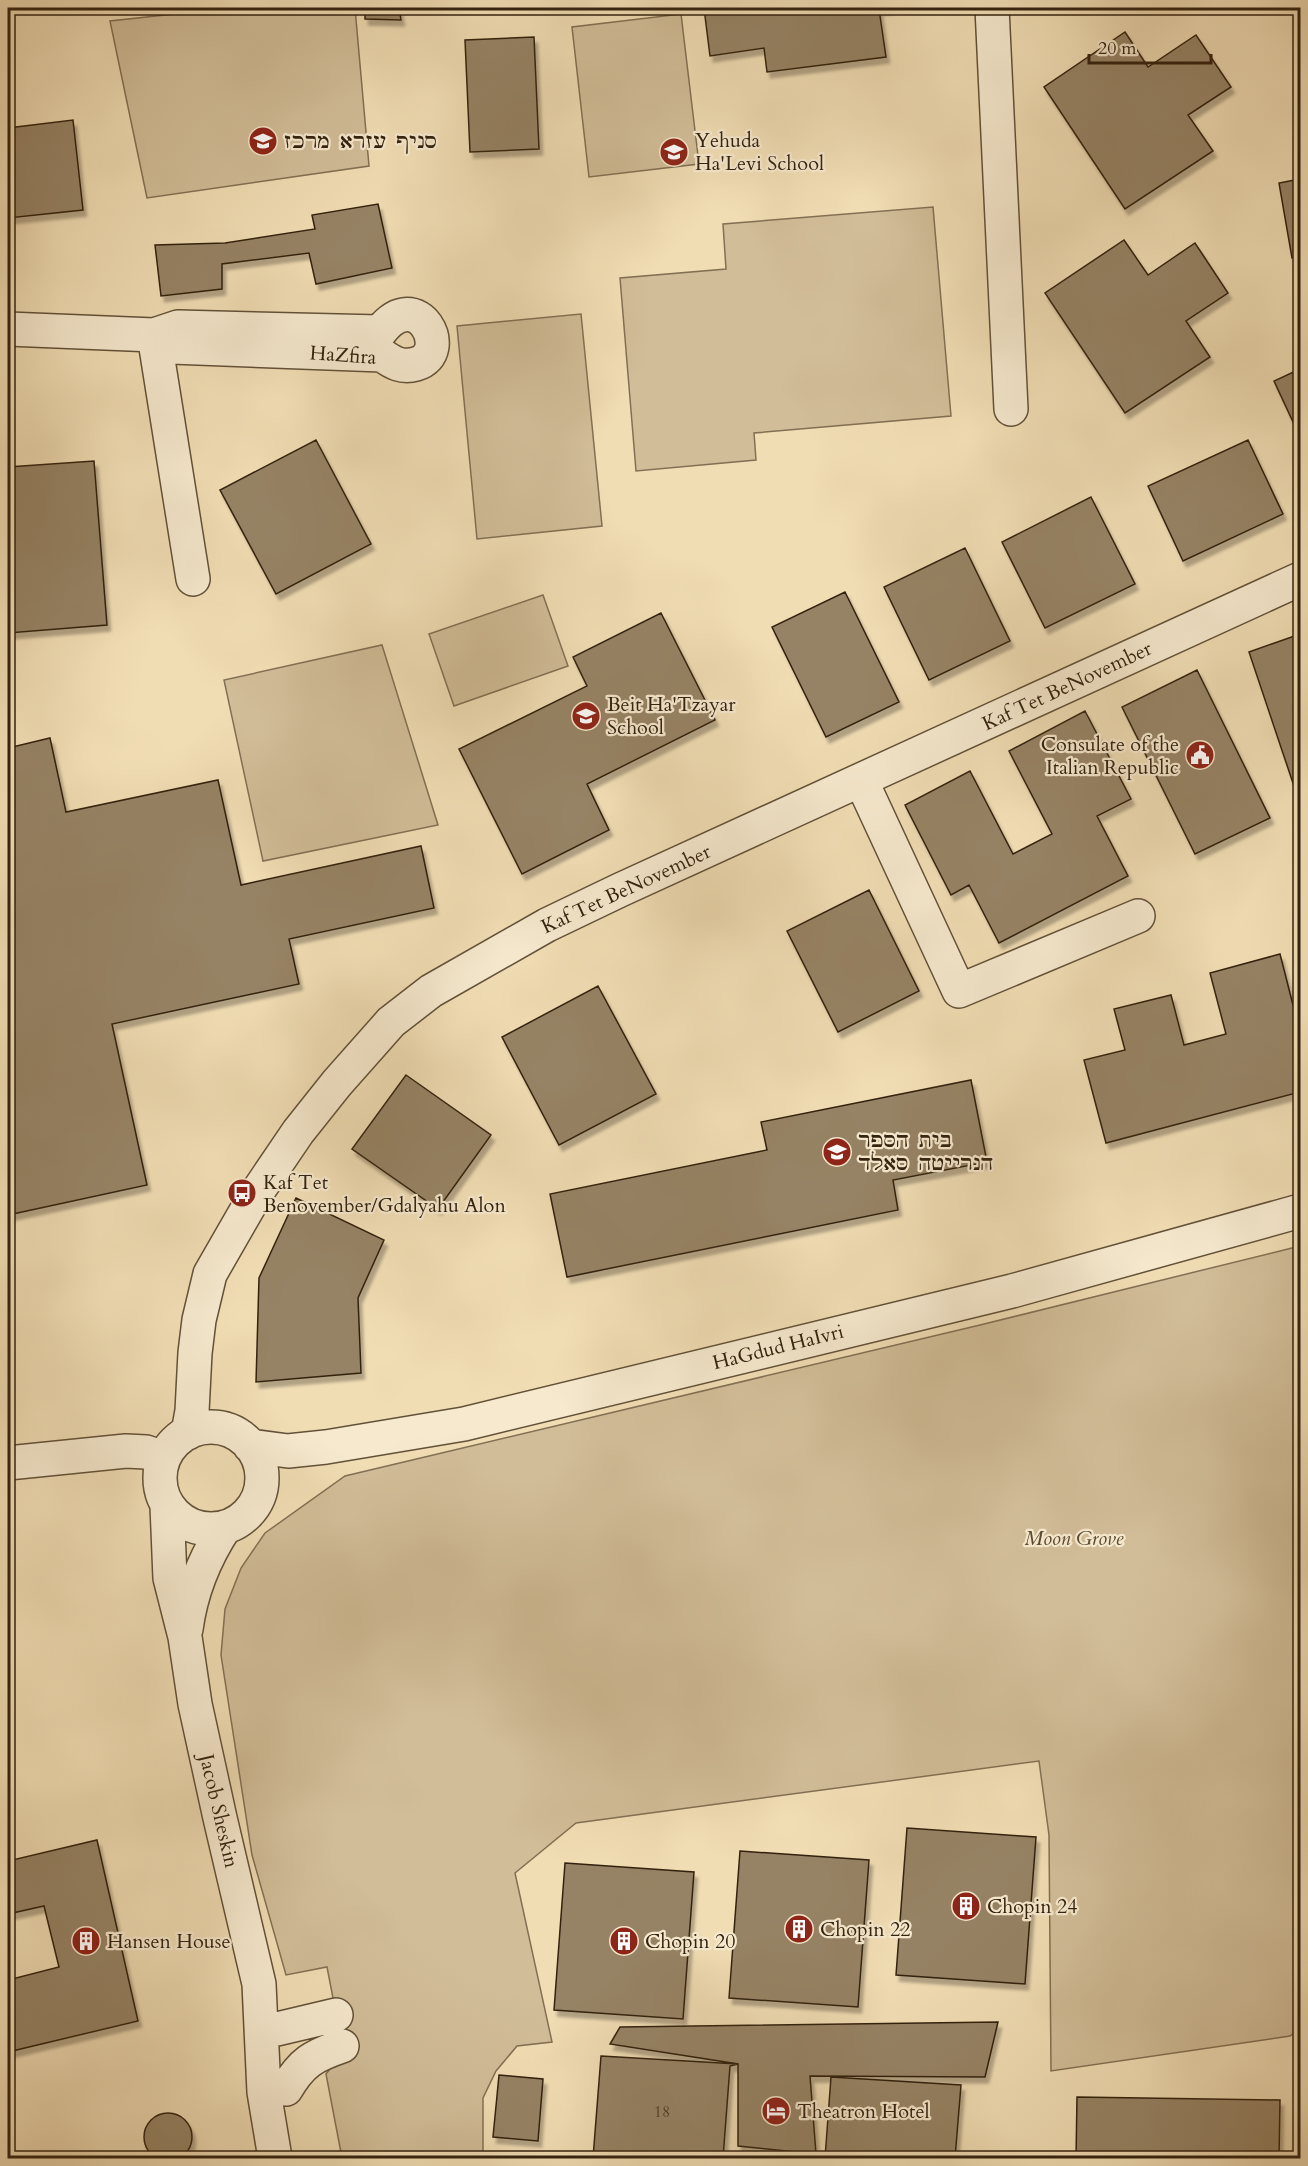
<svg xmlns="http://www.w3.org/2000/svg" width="1308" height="2166" viewBox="0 0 1308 2166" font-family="Cardo,'Frank Ruhl Libre',serif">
<defs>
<filter id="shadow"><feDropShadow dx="3.5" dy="6" stdDeviation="1.5" flood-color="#0004"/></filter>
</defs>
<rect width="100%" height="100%" fill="#f1ddb4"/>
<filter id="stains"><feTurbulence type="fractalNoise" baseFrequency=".00333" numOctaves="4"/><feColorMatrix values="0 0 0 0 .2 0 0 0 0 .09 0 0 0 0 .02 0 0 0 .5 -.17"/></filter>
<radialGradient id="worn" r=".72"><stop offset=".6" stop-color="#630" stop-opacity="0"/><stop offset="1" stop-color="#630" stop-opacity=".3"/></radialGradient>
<!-- green -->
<path fill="#d1bd98" stroke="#827054" stroke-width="1.5" d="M230,8H355L369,166L147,198L110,21Z
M681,14L699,164L589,177L572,27Z
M933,207L951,416L754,433L756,460L636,471L620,278L726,269L723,224Z
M581,314L602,526L477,539L457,326Z
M543,595L568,666L454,706L429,634Z
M382,645L438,825L263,861L224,680Z
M1300,1246V2029L1290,2036L1051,2071L1049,1835L1039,1761L576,1823L515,1873L552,2042L517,2046L496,2071L483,2098V2158H342L326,2074L334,2064L345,2060L327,1967L286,1975L252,1855L221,1655L225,1609L241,1568L265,1533L345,1476L980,1325Z"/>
<!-- building -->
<path fill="#968365" stroke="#33220f" stroke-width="1.5" filter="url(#shadow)" d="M365,8H399L401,20L365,19Z
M704,8H889L879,9L886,57L767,72L764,48L710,56Z
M1125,32L1148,67L1196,35L1231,87L1188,115L1213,151L1125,209L1044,87Z
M534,37L539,149L470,152L465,40Z
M73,120L83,210L8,218V128Z
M1300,179V257L1292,258L1279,183Z
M378,204L392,268L316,284L309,253L222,264V289L161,296L155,245L225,243L315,229L312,215Z
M1124,240L1148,275L1195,243L1228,293L1186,321L1210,357L1125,413L1045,293Z
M1300,369V437L1274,381Z
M316,440L371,544L276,594L220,490Z
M1248,440L1283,514L1183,561L1148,486Z
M94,461L107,625L8,633V467Z
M1091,497L1135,584L1045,628L1002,542Z
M965,548L1010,641L929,680L884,587Z
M845,592L899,702L826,737L772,627Z
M661,613L715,720L587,784L609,830L522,874L459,749L587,686L573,657Z
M1300,634V804L1249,652Z
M1197,670L1270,818L1195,854L1122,707Z
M1085,711L1131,799L1097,816L1128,876L999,943L969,885L951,895L905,805L970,771L1013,854L1052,834L1009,751Z
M50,738L66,812L218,780L241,885L421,846L434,908L289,939L299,984L112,1024L147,1185L8,1215V748Z
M869,890L919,991L838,1032L787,931Z
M1280,954L1293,1005L1300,1003V1092L1106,1143L1084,1060L1125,1050L1114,1009L1171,995L1184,1045L1226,1034L1210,973Z
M598,986L656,1094L559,1145L502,1037Z
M406,1075L491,1135L438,1209L352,1149Z
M971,1080L987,1162L893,1180L898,1210L567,1277L550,1194L767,1150L761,1122Z
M296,1198L384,1240L358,1298L361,1373L256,1382L259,1278Z
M907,1828L1036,1837L1025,1984L896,1975Z
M97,1840L138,2021L8,2052V1980L59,1967L44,1906L8,1914V1861Z
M740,1851L869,1860L858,2007L729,1998Z
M565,1863L694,1872L683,2019L554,2010Z
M998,2022L985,2077L810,2076L816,2154L738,2146V2064L610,2044L620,2027Z
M601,2056L738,2064L730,2066L723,2158H593Z
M499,2075L543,2079L538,2141L493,2137Z
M831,2077L961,2085L955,2158H825Z
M1077,2097L1280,2100L1279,2158H1076Z
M144 2137a24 24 0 1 1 48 0a24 24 0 1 1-48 0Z"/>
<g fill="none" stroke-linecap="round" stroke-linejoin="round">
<!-- minor casing -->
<g stroke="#625138" stroke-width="36">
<path id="minor" d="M992,8L1011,409
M8,329L154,335L178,327L380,332C418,282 454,354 416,364C402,368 393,363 382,355L172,347L154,335
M154,335L193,579
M861,780L959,991L1138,916
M160 1478a51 51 0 1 1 102 0a51 51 0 1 1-102 0Z
M188,1433L192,1411L195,1353L199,1320L210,1274L256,1194L298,1132L337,1083L391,1022L431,991L547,925L620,890L1300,579
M250,1446L288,1451L326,1447L464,1424L1012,1291L1300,1211
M8,1463L126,1451L146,1452L164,1458
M167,1506L170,1578L185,1637L195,1704L220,1818L259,1984L264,2092L275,2158
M186,1629C191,1591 204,1559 225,1527
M277,2029L336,2015
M286,2089C302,2062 313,2056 342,2046"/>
</g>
<!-- minor -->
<use href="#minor" stroke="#f6e9ce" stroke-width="33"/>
</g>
<!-- icons -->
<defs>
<g id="school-disc" transform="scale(1.5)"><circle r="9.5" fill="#8f2418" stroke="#f6e9ce"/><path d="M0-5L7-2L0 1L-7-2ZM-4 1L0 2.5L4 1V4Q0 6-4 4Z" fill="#fff"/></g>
<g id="civic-disc" transform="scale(1.5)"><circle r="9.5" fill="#8f2418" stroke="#f6e9ce"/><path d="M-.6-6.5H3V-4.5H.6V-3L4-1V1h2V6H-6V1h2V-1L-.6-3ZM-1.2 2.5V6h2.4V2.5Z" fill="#fff"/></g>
<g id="bus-disc" transform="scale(1.5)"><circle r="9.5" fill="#8f2418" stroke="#f6e9ce"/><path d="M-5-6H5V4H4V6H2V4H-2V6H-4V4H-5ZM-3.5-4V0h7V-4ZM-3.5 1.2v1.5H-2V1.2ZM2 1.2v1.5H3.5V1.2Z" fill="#fff"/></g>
<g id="building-disc" transform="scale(1.5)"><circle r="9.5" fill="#8f2418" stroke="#f6e9ce"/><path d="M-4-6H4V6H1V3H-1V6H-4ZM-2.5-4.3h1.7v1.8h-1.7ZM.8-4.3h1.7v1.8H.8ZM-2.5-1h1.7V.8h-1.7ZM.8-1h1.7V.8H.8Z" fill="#fff"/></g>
<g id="hotel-disc" transform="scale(1.5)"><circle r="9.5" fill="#8f2418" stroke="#f6e9ce"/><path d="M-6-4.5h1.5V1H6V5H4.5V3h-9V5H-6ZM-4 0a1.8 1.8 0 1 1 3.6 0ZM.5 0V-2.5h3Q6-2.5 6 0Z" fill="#fff"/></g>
</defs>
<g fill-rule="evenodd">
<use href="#school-disc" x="263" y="141"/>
<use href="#school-disc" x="674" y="152"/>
<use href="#school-disc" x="586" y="716"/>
<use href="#civic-disc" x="1200" y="755"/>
<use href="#school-disc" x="837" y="1152"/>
<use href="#bus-disc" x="242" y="1193"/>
<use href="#building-disc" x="966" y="1906"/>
<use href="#building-disc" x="799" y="1929"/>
<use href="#building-disc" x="86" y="1941"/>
<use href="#building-disc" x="624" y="1941"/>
<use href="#hotel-disc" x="776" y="2111"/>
</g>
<g text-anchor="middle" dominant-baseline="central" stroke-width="4.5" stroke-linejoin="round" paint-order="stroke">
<!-- number labels -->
<g font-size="16" fill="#4c3a24">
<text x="662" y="2112">18</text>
</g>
<!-- poi labels -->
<g font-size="20" fill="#33220f" stroke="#f6e9ce" text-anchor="start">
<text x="695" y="140">Yehuda<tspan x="695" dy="23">Ha'Levi School</tspan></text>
<text x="284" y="141">סניף עזרא מרכז</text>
<text x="607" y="704">Beit Ha'Tzayar<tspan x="607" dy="23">School</tspan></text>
<text x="1179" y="744" text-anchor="end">Consulate of the<tspan x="1179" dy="23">Italian Republic</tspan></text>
<text x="858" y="1140">בית הספר<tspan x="858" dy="23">הנרייטה סאלד</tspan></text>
<text x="263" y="1182">Kaf Tet<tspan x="263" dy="23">Benovember/Gdalyahu Alon</tspan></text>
<text x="987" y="1906">Chopin 24</text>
<text x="820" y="1929">Chopin 22</text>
<text x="107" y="1941">Hansen House</text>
<text x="645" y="1941">Chopin 20</text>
<text x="797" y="2111">Theatron Hotel</text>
</g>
<!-- street labels -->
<g font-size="20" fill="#33220f" stroke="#f6e9ce">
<text transform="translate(343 355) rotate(4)">HaZfira</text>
<text transform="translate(1067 686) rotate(-25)">Kaf Tet BeNovember</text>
<text transform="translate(626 889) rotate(-25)">Kaf Tet BeNovember</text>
<text transform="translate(778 1347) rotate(-14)">HaGdud HaIvri</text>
<text transform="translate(219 1811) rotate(77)">Jacob Sheskin</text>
</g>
<!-- park labels -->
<g font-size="20" font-style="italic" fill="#5a4931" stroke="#f6e9ce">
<text x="1074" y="1538">Moon Grove</text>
</g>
</g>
<!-- margin -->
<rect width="1308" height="2166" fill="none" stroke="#f1ddb4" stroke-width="30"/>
<rect x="9" y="9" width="1290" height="2148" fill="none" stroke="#33220f" stroke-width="3"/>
<rect x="15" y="15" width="1278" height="2136" fill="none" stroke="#33220f" stroke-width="1.5"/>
<!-- scale -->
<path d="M1089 54v9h122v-9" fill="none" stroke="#33220f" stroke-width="3"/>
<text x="1098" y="54" font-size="18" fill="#33220f" stroke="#f6e9ce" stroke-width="4.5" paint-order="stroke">20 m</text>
<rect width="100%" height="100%" filter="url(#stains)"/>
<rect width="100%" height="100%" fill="url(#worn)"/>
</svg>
